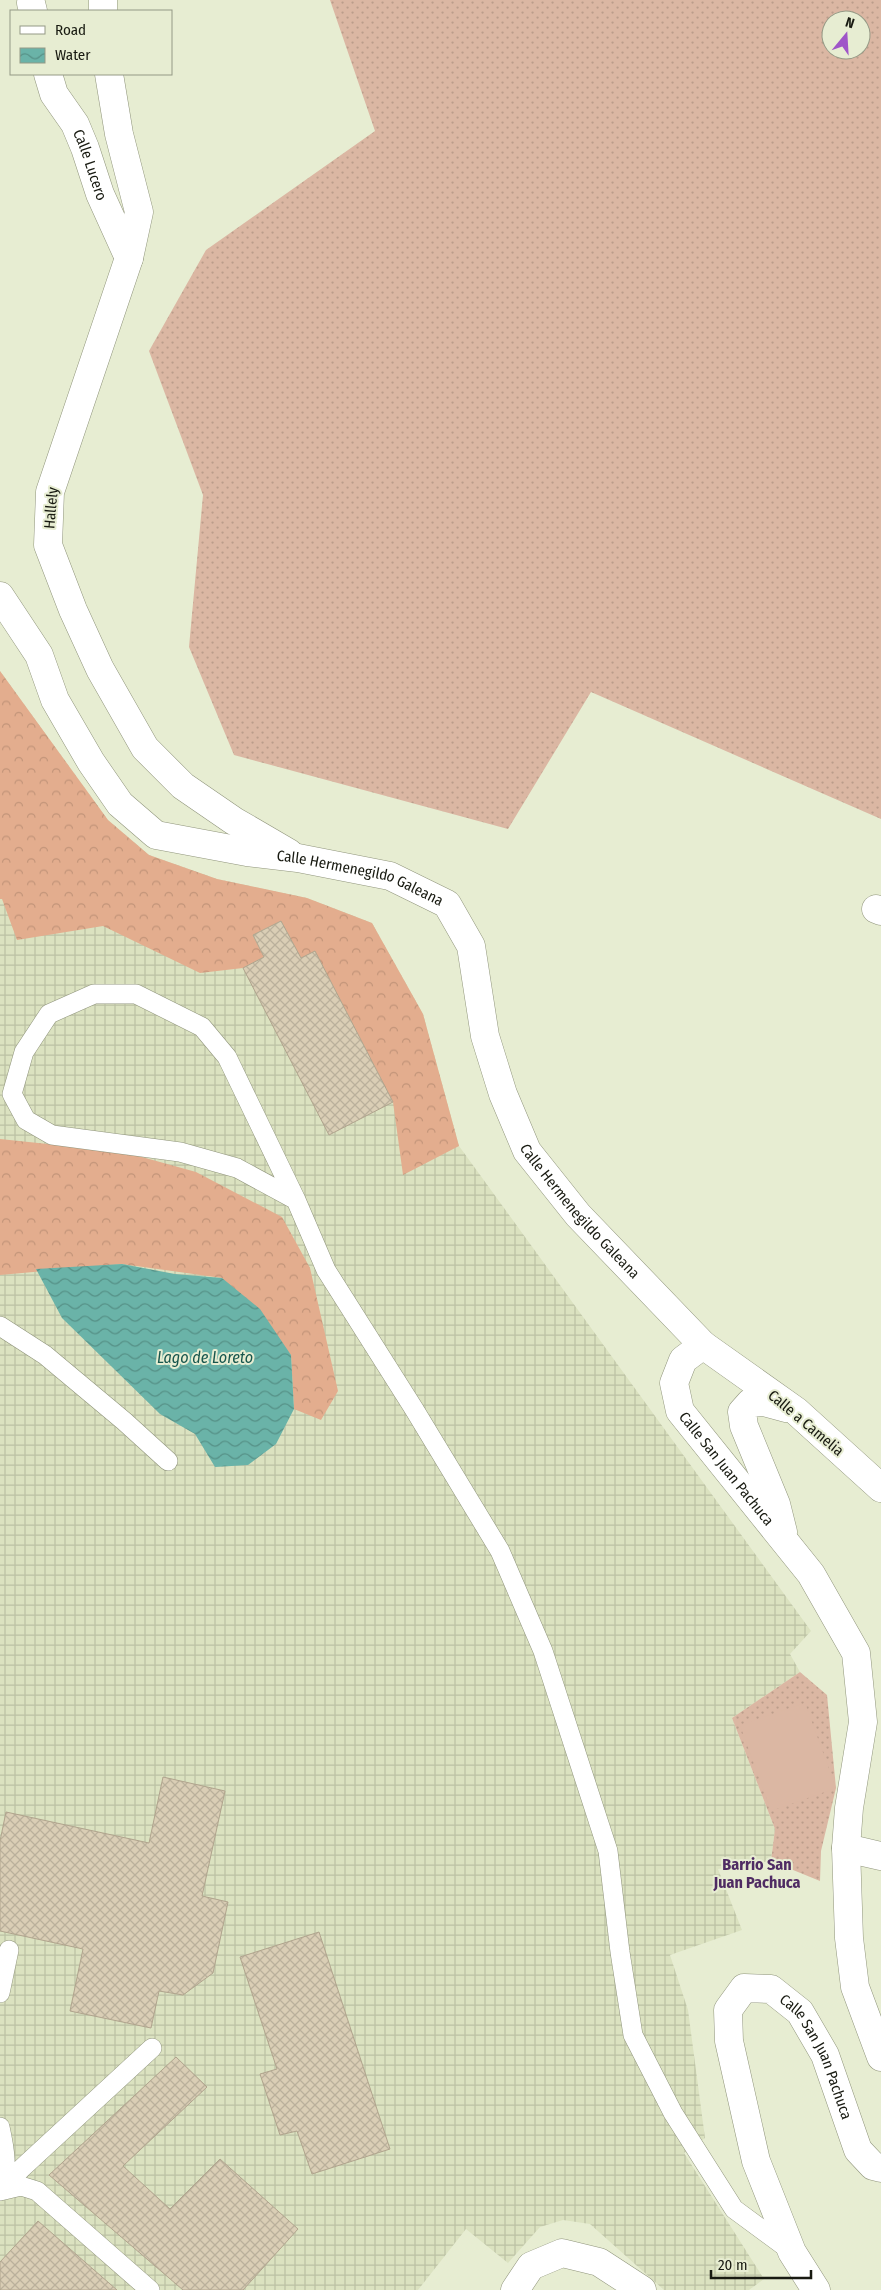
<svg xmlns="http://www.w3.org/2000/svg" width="881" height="2290" viewBox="0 0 881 2290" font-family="'Fira Sans Condensed',sans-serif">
<defs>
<pattern id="industrial-grid" width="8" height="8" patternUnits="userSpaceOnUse" patternTransform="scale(1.25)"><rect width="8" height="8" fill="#dbe2c0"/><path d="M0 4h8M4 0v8" fill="none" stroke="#bbc1a4"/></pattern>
<pattern id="grass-dots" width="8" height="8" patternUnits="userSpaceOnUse" patternTransform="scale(1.25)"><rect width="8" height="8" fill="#dbb7a3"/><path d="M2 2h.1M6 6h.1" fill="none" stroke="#bb9d8b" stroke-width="1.8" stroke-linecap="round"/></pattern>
<pattern id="forest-crowns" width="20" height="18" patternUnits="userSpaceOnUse" patternTransform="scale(1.25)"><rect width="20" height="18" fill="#e3ad8e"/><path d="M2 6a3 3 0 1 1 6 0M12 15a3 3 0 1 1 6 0" fill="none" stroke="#c29479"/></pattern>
<pattern id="water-waves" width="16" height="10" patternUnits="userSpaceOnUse" patternTransform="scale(1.25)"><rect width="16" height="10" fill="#6ab3a8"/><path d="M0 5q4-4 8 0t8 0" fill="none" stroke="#569187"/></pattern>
<pattern id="building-cross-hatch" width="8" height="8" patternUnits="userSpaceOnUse" patternTransform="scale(1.25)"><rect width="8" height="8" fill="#daceb5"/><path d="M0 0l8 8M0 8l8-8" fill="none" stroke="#bab09b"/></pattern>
</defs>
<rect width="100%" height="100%" fill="#e7edd2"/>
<!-- industrial -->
<path fill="url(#industrial-grid)" d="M0,671L108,820L149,855L217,879L307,898L372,923L423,1014L459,1146L811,1631L790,1654L800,1672L732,1718L775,1829L771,1861L718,1869L742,1930L670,1955L688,2010L705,2138L684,2153L764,2279L749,2290H664L590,2224L563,2220L540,2227L508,2263L466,2229L418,2290H0Z"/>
<!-- grass -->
<path fill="url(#grass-dots)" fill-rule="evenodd" d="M330,0H881V819L591,692L508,829L234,755L189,647L203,495L149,351L206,250L375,131ZM831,20H861V50H831Z
M800,1672L827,1695L836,1788L821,1851L820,1881L771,1861L775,1829L732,1718Z"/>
<!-- forest -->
<path fill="url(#forest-crowns)" d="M0,671L108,820L149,855L217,879L307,898L372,923L423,1014L459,1146L403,1175L393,1102L315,952L301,958L281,921L253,935L264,957L243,968L200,973L103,926L17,940L2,899H0Z
M0,1139L124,1152L196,1172L282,1217L310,1268L338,1391L321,1420L294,1409L291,1355L222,1278L122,1264L0,1275Z"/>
<!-- pitch -->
<path fill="#dbb7a3" d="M805,1703L836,1788L771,1811L740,1725Z"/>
<!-- water -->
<path fill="url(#water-waves)" d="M122,1264L175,1274L222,1278L260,1309L291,1355L294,1409L276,1444L248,1465L215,1467L195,1434L160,1414L62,1318L36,1269Z"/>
<!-- building -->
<path fill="url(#building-cross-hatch)" stroke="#b0a48d" d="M281,921L301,958L315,951L393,1102L329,1135L243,968L264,957L253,935Z
M163,1777L225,1791L202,1896L228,1902L213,1973L183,1995L159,1991L151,2028L70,2011L83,1949L0,1931V1841L6,1812L149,1843Z
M319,1932L390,2149L312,2174L297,2131L280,2135L260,2074L277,2069L240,1957Z
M176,2057L207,2087L123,2166L170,2209L220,2159L298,2229L243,2290H183L49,2175Z
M38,2221L117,2290H0V2262Z"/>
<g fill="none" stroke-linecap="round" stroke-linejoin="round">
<!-- service casing -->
<g stroke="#90957c" stroke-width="20">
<path id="service" d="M296,1200L237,1168L180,1152L52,1135L26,1120L12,1094L24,1052L49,1014L94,994H136L202,1027L227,1057L296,1200L326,1270L414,1409L500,1551L543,1651L608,1851L620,1952L633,2035L673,2113L734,2209L791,2251
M0,1326L45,1355L124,1421L168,1461
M0,1993L9,1950
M0,2127C5,2150 8,2167 1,2190
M0,2191L22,2168L152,2048
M0,2191L21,2186L37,2191L150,2290"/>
</g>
<!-- minor casing -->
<g stroke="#90957c" stroke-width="29">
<g id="minor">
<path d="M103,0V11"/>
<path d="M31,3L33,11"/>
<path id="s1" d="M48,74L54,94L75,124L85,148L100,194L129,258"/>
<path d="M109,74L119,134L139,212L129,258L50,492L48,545L73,610L100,669L145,748L183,786L234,821L289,853"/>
<path id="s2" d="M0,596L39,655L55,700L91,762L120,804L156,835L247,852L298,858L390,876L447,904L471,946L485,1036L503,1094L527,1151L578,1215L703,1345"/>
<path d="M876,909L881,911"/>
<path d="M846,1848L881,1856"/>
</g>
</g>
<!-- secondary casing -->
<g stroke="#90957c" stroke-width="29">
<g id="secondary">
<path id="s3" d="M881,1488L796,1411L703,1345L683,1360L674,1383L680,1411L811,1574L856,1653L863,1722L849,1808L846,1848L849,1938L855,1987L881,2057"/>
<path d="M783,1532L776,1504L744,1426L742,1412L750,1403L764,1402L786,1408"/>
<path d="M515,2290L531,2266L562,2253L599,2262L642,2290"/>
<path id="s4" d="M816,2290L792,2252L756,2161L729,2041L728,2010L744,1988L771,1989L800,2012L825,2055L858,2150L873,2166L881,2168"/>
</g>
</g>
<!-- service -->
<use href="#service" stroke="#fff" stroke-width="19"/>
<!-- minor -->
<use href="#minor" stroke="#fff" stroke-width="28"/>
<!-- secondary -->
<use href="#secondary" stroke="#fff" stroke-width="28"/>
</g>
<g text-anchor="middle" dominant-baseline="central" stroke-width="4" stroke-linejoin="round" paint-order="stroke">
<!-- street labels -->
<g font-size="15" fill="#181a11" stroke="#e7edd2">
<text stroke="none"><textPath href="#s1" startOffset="101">Calle Lucero</textPath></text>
<text transform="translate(51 508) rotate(-85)">Hallely</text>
<text stroke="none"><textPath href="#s2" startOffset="498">Calle Hermenegildo Galeana</textPath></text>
<text stroke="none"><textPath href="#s2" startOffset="932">Calle Hermenegildo Galeana</textPath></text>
<text transform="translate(806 1423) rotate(40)">Calle a Camelia</text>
<text stroke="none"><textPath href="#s3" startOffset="381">Calle San Juan Pachuca</textPath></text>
<text stroke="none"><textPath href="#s4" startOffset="435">Calle San Juan Pachuca</textPath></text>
</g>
<!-- water labels -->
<g font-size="16" font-style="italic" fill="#17564d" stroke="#e7edd2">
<text x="205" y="1357">Lago de Loreto</text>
</g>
<!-- neighbourhood labels -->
<g font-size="16" font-weight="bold" fill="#4f2b63" stroke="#e7edd2">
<text x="757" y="1864">Barrio San<tspan x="757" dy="18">Juan Pachuca</tspan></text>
</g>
</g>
<!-- legend -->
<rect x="10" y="10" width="162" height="65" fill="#e7edd2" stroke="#949985"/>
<rect x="20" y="26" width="25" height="8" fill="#ffffff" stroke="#949985"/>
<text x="55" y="35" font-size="15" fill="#181a11">Road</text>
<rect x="20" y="48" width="25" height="15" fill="url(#water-waves)" stroke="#949985"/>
<text x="55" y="60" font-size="15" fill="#181a11">Water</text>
<!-- north arrow -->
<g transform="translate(846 35) rotate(18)"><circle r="24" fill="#e7edd2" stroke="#949985"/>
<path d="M0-4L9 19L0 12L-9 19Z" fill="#9f55c8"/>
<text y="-8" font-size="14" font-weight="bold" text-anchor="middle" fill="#181a11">N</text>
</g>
<!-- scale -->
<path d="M711 2270v8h100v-8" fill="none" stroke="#181a11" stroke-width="2.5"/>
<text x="718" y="2270" font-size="15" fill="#181a11" stroke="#e7edd2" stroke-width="4" paint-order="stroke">20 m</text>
</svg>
